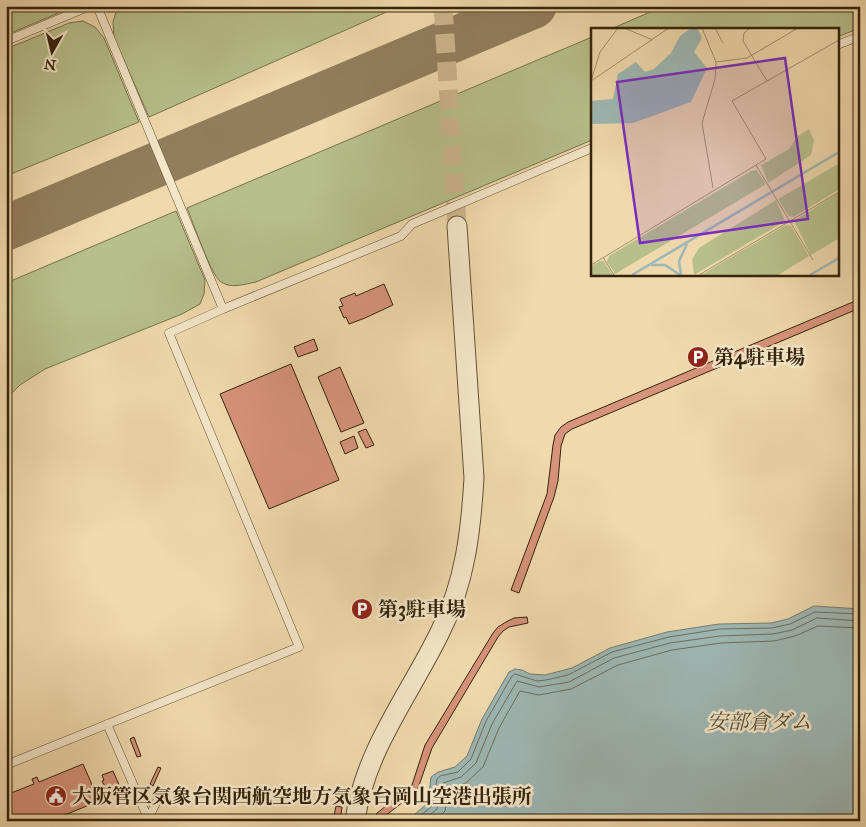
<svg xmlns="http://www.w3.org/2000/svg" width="866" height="827" viewBox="0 0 866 827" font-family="'IM FELL Great Primer','Noto Serif JP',serif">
<rect width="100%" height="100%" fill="#f0daad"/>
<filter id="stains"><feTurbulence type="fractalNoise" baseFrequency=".004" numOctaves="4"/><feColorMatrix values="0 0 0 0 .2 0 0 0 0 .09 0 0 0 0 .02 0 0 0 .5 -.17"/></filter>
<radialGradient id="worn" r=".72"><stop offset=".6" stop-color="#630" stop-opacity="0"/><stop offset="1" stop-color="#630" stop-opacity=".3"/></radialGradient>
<!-- green -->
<path fill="#b7c08b" stroke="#76724c" d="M6,6H68L61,12L6,35Z
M119,6H400L149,117L114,38L113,22L117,8Z
M664,6H860V28L837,37V29H611Z
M83,21L95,27L104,38L139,122L6,176V49L69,23Z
M592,37V140L256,282C245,284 231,289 221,282C211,276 193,222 187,208Z
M176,211L205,280L204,294L200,304L182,314L45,369L20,385L6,399V283Z"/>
<!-- water -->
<path fill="#9eb8b5" stroke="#747c72" d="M814,606L860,609V821H407L428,803L431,777L438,772L455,767L467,756L482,719L509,672L515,669L522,670L530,674L545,675L572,668L610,648L667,632L719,624L771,623L788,619Z"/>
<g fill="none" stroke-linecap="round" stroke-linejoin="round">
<!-- shore -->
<path stroke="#6a6e61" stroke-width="1" d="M414,821L432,806L437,779L440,776L458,772L471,759L486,721L512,676L515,674L537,681L546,680L568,675L612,652L669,637L720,629L772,628L790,624L815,612L860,614
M423,821L437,809L443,783L461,777L476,763L492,724L517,681L539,687L569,682L614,658L670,643L720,636L773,634L792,630L817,618L860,621
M435,821L445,811L449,789L466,783L483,767L499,728L520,691L539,695L571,689L618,665L672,650L721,643L774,641L795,636L818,626L860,628"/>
<!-- taxiway -->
<path stroke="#927e5d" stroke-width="45" d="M6,228L534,6"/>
</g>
<!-- building -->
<path fill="#d7937b" stroke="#35230d" d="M384,284L393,305L365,318L349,324L346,317L344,318L339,307L343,306L340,299L355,293L356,296Z
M860,299V308L572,429L565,434L561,446L558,481L554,497L519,593L511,590L547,494L553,445L555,435L561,427L568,422Z
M314,339L318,350L298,357L294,347Z
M291,364L339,480L269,509L220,394Z
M340,367L364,423L341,432L318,377Z
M366,429L374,445L366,448L358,432Z
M354,436L358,448L345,454L340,442Z
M527,617L528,623L509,627L503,631L498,637L432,748L417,791L380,820L376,814L412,785L425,745L493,633L498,627L506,622L514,618Z
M134,737L141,756L137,757L130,739Z
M83,764L99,801L50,821H6V795L34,784L32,779L37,777L39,782Z
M158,767L161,768L153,786L150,784Z
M113,771L120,787L108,792L102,781L104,780L102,775Z
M336,806L342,807L340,821H333Z"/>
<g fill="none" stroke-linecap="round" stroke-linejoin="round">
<!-- tertiary-tunnel -->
<path stroke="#cbb58d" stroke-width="19" stroke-dasharray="19 9" stroke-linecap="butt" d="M443,6L457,226"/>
<!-- service casing -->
<g stroke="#645135" stroke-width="9">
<path id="service" d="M97,6L223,309
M6,41L90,6
M837,45L860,36
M107,724L149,821
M6,765L299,647L169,333L223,309L401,236L412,224L592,148
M148,819L160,795"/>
</g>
<!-- tertiary casing -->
<g stroke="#645135" stroke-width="21">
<path id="tertiary" d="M355,821C365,749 411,693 441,630C465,583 471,530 474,478L457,226"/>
</g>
<!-- service -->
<use href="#service" stroke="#f5e7ca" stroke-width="8"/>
<!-- tertiary -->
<use href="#tertiary" stroke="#f5e7ca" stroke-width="19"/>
</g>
<!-- icons -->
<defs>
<g id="parking-disc" transform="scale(1.125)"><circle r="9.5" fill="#8f2418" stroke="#f5e7ca"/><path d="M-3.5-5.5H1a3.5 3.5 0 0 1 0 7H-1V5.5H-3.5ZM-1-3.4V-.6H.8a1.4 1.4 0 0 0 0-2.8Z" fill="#fff"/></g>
<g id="civic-disc" transform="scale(1.125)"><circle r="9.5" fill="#8f2418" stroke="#f5e7ca"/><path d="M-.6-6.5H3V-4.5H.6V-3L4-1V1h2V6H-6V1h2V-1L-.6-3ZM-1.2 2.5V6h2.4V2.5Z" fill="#fff"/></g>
</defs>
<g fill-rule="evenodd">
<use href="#parking-disc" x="698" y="357"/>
<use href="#parking-disc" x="362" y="609"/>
<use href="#civic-disc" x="56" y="796"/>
</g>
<g text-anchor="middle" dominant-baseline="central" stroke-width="5" stroke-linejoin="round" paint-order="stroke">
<!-- poi labels -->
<g font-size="20" font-weight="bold" fill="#35230d" stroke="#f5e7ca" text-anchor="start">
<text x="714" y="357">第4駐車場</text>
<text x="378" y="609">第3駐車場</text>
<text x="72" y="796">大阪管区気象台関西航空地方気象台岡山空港出張所</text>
</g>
<!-- water labels -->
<g font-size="21" font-style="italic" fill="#54503f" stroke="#f5e7ca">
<text x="759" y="722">安部倉ダム</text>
</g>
</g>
<!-- overview -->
<g transform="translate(591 28)">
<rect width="248" height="248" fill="#f0daad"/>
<path d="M218,101L223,112L220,127L177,155L170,137L198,121L207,108ZM247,136V162L203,189L198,188L187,171ZM166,142L175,156L24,246L16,234L18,228L160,143ZM247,165V211L220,227L203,193ZM185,172L194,193L103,247L101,231L108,220ZM195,197L200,198L218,228L187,247H110ZM9,233H13L22,247H0V238Z" fill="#b7c08b"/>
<path d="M100,0H106L111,10L103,24L116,40L100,74L42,95L0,96V73L22,71L27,46L45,34L54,44L63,41L80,25L89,8Z" fill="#9eb8b5"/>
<path fill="none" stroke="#9eb8b5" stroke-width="2.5" d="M60,237H74L89,247M41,247L248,124M90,247L88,233L96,216M219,247L248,230"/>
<path fill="none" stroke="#a5916d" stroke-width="1" d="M33,0L62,12M111,0L125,34L124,51L111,95L122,160M124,0L132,15M159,0L153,5L152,13L176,53M125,34L156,30L207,0M0,53L9,24L27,0M0,53L78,0M165,137L222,232M12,229L23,247M0,237L175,131L141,73L248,12M108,247L248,164"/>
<path fill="#7b2cbf" fill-opacity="0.15" stroke="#7b2cbf" stroke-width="2.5" d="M194,30L217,191L49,215L26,54Z"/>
<rect width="248" height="248" fill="none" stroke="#35230d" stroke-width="2.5"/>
</g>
<!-- margin -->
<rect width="866" height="827" fill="none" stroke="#f0daad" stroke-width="25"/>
<rect x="8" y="8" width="851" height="812" fill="none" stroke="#35230d" stroke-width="2.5"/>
<rect x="12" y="12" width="841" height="802" fill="none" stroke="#35230d"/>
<!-- north arrow -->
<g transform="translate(52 52) rotate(188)" stroke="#f5e7ca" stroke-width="4" paint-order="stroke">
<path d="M0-4L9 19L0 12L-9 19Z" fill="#35230d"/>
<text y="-8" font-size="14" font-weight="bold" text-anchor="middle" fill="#35230d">N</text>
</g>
<rect width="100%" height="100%" filter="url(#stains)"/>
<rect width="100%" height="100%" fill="url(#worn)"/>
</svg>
